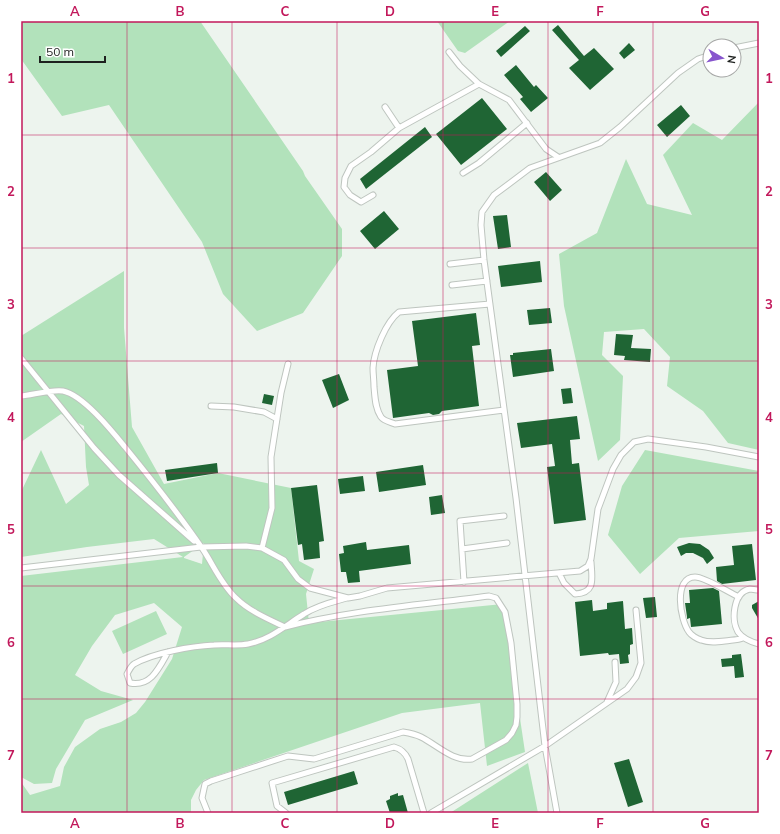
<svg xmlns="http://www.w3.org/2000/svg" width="780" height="834" viewBox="0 0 780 834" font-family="Mulish,sans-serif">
<rect width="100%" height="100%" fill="#edf4ee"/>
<!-- green -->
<path fill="#b2e2bb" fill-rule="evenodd" d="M21,21H200L303,171L305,176L342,229V256L303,313L257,331L223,294L202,242L109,105L62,116L21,59Z
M437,21H510L465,53L458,51Z
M759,102V450L728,443L703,411L667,386L670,357L644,329L604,332L602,355L623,376L620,440L598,461L564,306L559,254L597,233L626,159L647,204L692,215L663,155L693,123L722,140Z
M124,271V328L132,427L164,484L218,473L291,488L299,561L314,569L306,594L309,623L503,604L525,752L487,766L480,703L402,713L204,780L196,790L191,800V813H21V782L30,795L60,786L64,767L75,747L100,729L121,722L136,713L145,702L172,659L182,627L154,603L115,615L92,646L75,675L101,691L133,700L85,720L56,769L52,783L34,784L21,777V576L183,557L154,539L87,547L21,557V492L41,450L66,504L89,485L86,467L84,426L61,414L21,442V336ZM204,543L202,564L184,558V557Z
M645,450L759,471V531L679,538L640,574L608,535L622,486Z
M156,611L167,634L123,654L112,631Z
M528,763L538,813H450Z"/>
<!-- building -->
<path fill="#1f6534" d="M558,25L584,56L594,48L614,69L590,90L569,68L579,60L552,30Z
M525,26L530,31L501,57L496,51Z
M629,43L635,50L624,59L619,53Z
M516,65L534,87L536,85L548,98L531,112L520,99L523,97L504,75Z
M482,98L507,129L461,165L436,134Z
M681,105L690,116L667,137L657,125Z
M425,127L432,137L366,189L360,179Z
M546,172L562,190L550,201L534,182Z
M384,211L399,229L375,249L360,231Z
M507,215L511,247L498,249L493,216Z
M540,261L542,282L501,287L498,266Z
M550,308L552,323L529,325L527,310Z
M476,313L480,345L472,346L479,406L442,411L439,414L433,415L429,413L393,418L387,370L418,366L412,321Z
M616,334L633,335L631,348L651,349L650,362L624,360L625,356L614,355Z
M551,349L554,371L513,377L510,355H513V353Z
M339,374L349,400L333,408L322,380Z
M571,388L573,403L563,404L561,389Z
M264,394L274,396L272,405L262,403Z
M577,416L580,439L570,440L572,464L579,463L586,520L554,524L547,467L555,466L552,444L521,448L517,423Z
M217,463L218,473L167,481L165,470Z
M423,465L426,485L379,492L376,472Z
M363,476L365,491L340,494L338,479Z
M317,485L324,541L319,542L320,558L304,560L302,544L298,545L291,488Z
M442,495L445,513L431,515L429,497Z
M366,542L367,550L409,545L411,564L359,571L360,582L348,583L346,572H341L339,554L344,553L343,546Z
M689,543L700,544L709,550L714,558L707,564L703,558L693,553H686L681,556L677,547Z
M752,544L756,580L722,584L717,581L716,567L734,565L732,546Z
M713,588L719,591L722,624L691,627L690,618L687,619V617L685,603H690L689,590Z
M655,597L657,617L646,618L643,598Z
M592,600L593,611L607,609V603L623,601L625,629L632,628L633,644L630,645V654L628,655L629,663L620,664L619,654L609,655L608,653L580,656L575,602Z
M759,601V620L752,608V605Z
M741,654L744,677L735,678L734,666L722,667L721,659L732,658V655Z
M629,759L643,802L628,807L614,763Z
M354,771L358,784L288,805L284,792Z
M398,793V796L403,795L408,813H390L386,801L390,799V796Z"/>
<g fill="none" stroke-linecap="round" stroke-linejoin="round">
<!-- service casing -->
<g stroke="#bec5bf" stroke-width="7">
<path id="service" d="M734,48L759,43
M449,52L460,66L479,84L509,100L546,149L558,157
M385,107L399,128
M463,173L479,163L527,123
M373,195L361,202L350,195L344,187L345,178L351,166L371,152L399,128L479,84
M450,264L484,260
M452,285L487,281
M490,304L399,312C386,322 374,351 373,368C373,374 374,380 374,387C375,397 375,408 381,417C384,421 390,422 395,424L504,410
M21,358L94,448L119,475L194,541
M21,396C32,395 53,389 63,391C83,395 112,431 125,447C152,480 178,513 202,548C213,564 221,584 236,598C249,611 268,619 285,627C351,610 421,605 489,596L496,598L505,612L511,643L517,704V717L516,725L512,733L506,740L472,759C453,762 437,745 421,737C415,734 409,733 403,732L314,759L288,756L211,781L205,784L202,798L208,813
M211,406L234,407L264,412L277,419
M262,548L272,508L271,457L281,393L288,364
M462,549L507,543
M21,568L201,547L246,546L262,548L284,560L298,579L310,588L348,598L360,596L387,588L580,571L588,566L591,559L598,509L613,469L621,455L634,442L648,439L706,447L759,457
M559,573L564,583L575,594C596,593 592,579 591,562
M464,582L460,521L504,516
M759,590C756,590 752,589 750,589C733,592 731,620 738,632C743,639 751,642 759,644
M739,597C728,592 705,577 695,577C673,577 680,620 689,632C691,635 697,639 701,640C709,643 717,642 725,641C732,640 738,640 743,638
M168,652C159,668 151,687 130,683L127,674C129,670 131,666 134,664C153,653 192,646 214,645C225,644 237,646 248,644C270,640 286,625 304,614C318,605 333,602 347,598
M607,702L616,682L615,662
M286,813L277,806L272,783L394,747C401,749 405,752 408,759L424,813
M431,813L545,746L627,689L636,677L641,663L636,610
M557,813L545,746L516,498L484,260L481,225L482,212L494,195L530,168L600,143L620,127L678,73L698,59L710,55"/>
</g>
<!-- service -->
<use href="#service" stroke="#fff" stroke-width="5"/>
</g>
<!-- grid -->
<path fill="none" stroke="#c2185b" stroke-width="1" stroke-opacity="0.55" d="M127,21V813M232,21V813M337,21V813M443,21V813M548,21V813M653,21V813M21,135H759M21,248H759M21,361H759M21,473H759M21,586H759M21,699H759"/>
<!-- border -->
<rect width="780" height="834" fill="none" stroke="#ffffff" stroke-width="44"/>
<!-- north arrow -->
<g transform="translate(722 58) rotate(99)"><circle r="19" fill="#ffffff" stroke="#a5a6a5"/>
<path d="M0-3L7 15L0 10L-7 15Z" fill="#8755cd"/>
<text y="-6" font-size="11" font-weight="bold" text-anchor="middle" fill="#1e211f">N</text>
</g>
<!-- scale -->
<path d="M40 56v6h65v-6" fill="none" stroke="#1e211f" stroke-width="2"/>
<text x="46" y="56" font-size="12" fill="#1e211f" stroke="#ffffff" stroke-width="3" paint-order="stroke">50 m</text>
<rect x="22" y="22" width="736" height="790" fill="none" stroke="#c2185b" stroke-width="1.5"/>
<g font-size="13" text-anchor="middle" font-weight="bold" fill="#c2185b">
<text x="75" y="16">A</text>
<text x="180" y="16">B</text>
<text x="285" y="16">C</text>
<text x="390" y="16">D</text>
<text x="495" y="16">E</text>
<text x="600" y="16">F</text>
<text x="705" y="16">G</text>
<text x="11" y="83">1</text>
<text x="769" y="83">1</text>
<text x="11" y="196">2</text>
<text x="769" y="196">2</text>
<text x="11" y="309">3</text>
<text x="769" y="309">3</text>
<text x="11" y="422">4</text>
<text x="769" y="422">4</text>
<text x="11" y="534">5</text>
<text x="769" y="534">5</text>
<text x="11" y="647">6</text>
<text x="769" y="647">6</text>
<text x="11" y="760">7</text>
<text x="769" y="760">7</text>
<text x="75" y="828">A</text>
<text x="180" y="828">B</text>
<text x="285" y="828">C</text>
<text x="390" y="828">D</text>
<text x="495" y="828">E</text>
<text x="600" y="828">F</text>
<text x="705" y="828">G</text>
</g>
</svg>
